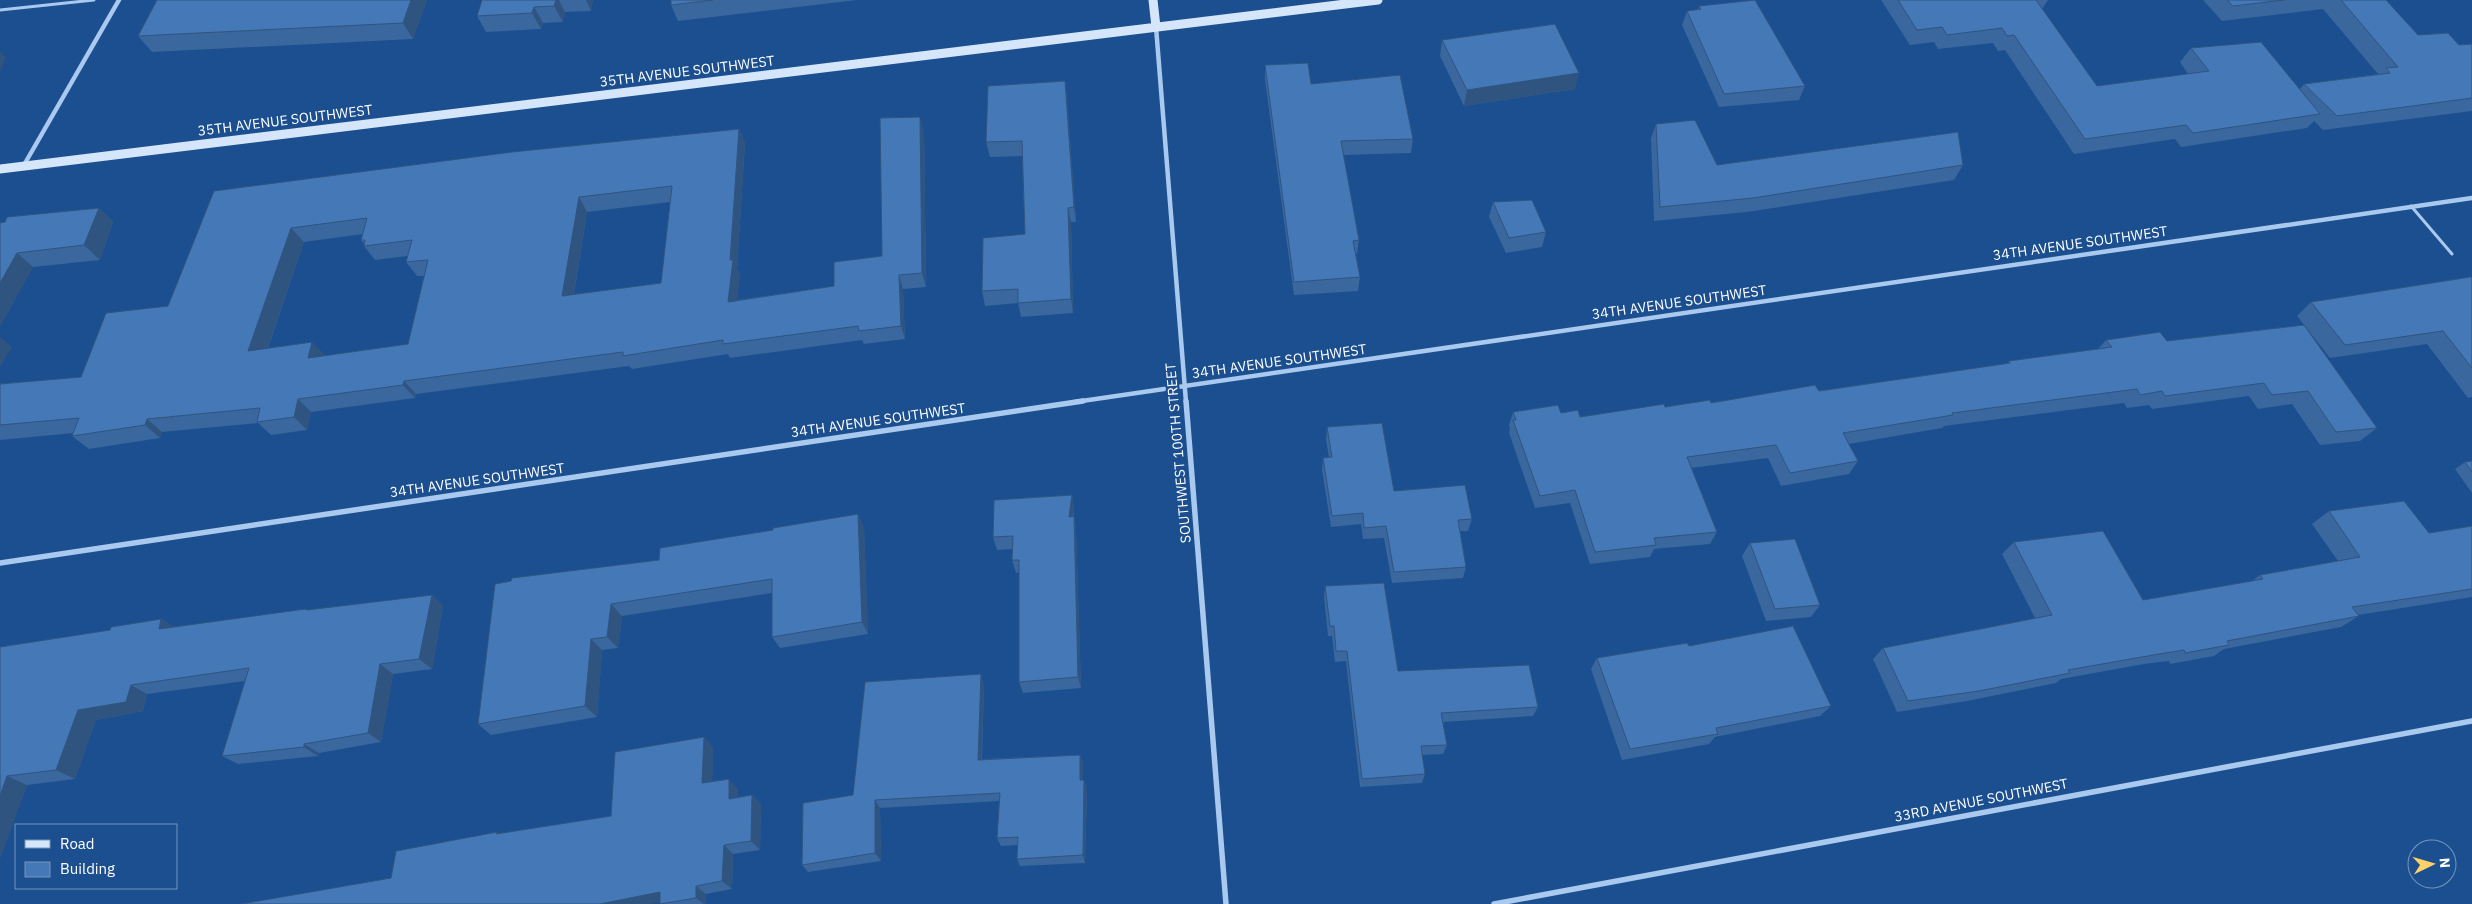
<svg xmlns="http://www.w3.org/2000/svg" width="2472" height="904" viewBox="0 0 2472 904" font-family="'IBM Plex Sans',sans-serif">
<rect width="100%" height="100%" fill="#1b4f8f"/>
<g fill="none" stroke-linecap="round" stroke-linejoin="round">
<!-- lane -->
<path stroke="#a9c9ee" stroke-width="3" d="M0,10L94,0
M2411,206L2452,254"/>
<!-- street-far1 -->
<path stroke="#a9c9ee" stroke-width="4.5" d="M1156,27L1186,402
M24,165L119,0
M1075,402L2472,198"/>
<!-- street -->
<path stroke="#a9c9ee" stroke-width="5.5" d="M1186,401L1226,904
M0,563L1083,401
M1494,904L2472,721"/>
<!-- secondary -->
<path stroke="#d6e6fa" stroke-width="9" d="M1153,0L1156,27
M0,169L1378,0"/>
</g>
<!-- wall -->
<path fill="#3a679d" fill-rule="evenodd" d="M157,0H427L413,39L152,52L138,36Z
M482,0H593L591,11L565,12L563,22L543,23L541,29L486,32L477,16Z
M671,0H857L678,21L671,5Z
M1881,0H2048L2042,9L2097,86L2188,74L2180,62L2191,48L2300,89L2304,84L2378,74L2323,9L2222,21L2203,0H2386L2418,35L2459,45L2472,44V111L2323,130L2314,121L2307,128L2181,147L2175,139L2074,154L2005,50L1998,51L1993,43L1938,49L1934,42L1910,45Z
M1699,6L1805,86L1799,100L1719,107L1682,25L1687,11L1698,10Z
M1442,40L1575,89L1464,106L1440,56Z
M1265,65L1311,84L1413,139L1411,153L1343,155L1359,240L1357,254H1356L1360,277L1358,291L1294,295L1265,80Z
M1065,81L1067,97L1076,222H1071L1073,313L1021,317L1018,303L985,306L982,291L1025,234L1022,156L990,157L986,142Z
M1656,124L1717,165H1963L1954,180L1747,212L1654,221L1651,138Z
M739,129L745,143L737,269L740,274L737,300L834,286L882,256L924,131L926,287L903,289L905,339L864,344L862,340L730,358L728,354L632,369L629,366L416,394L415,398L311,412L307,430L271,435L258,423L162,432L160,438L89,449L72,436L74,433L0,440V384L81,377L168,306L214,191ZM670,202L661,283L574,294L587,212ZM363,234L361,240L364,244V246L375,260L408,256L406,262L417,276H424L408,344L325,356L268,348L304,242Z
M1493,202L1546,232L1542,247L1506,253L1489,217Z
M99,208L113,222L100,260L33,267L0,326V223Z
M2472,277V397L2468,398L2427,344L2330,358L2297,316L2311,302Z
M2304,325L2377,428L2360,441L2320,445L2292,404L2258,409L2249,396L2152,409L2149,405L2127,408L2124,403L1944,426L1942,428L1849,444L1858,461L1849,474L1781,486L1768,458L1691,468L1717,532L1710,544L1654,549L1650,557L1590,564L1570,503L1535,508L1509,433L1510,429L1509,425L1513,412L1561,413L1580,417L1665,407L1819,391L2007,364L2009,361L2098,349L2106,340L2167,341Z
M1327,427L1394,491L1472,519L1468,531H1460L1466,567L1463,578L1392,583L1384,538L1363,539L1361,524L1331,527L1322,470L1323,458L1329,457L1326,440Z
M2472,461V493L2455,469L2465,462Z
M1072,495L1074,508V516L1076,529L1081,688L1023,693L1019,682V572L1016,573L1012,560V549L997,550L993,537Z
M2329,511L2429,533L2472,526V597L2358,615L2359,616L2341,627L2224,649L2214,656L2170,664L2169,661L2144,664L2061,679L2056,683L1967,701L1897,712L1873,659L1883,648L2035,618L2002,554L2014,542L2143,600L2252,581L2260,575L2338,561L2312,524Z
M864,527L868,634L780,648L772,637V593L622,616L618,648L602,650L597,717L491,735L478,724L659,560L773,530Z
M1750,543L1820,605L1811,617L1766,621L1742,556Z
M1325,586L1398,671L1538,707L1533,716L1443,722L1447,745L1443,754L1422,755L1425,774L1422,783L1360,787L1346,661L1335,662L1332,636H1328L1324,597Z
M432,595L443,606L432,669L393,674L381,742L319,753L318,756L238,764L222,756L245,681L147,694L143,711L96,720L75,779L27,785L0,858V647L110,630L161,619L174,627Z
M1689,646L1831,706L1820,716L1715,737L1709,744L1622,760L1591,669L1597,658Z
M984,684L982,759L1080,755L1083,763L1082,780H1084L1087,788L1085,863L1020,866L1017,859V845L1001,846L997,838L999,801L880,808L881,861L808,872L802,865L853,795Z
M704,737L713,748L712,782L738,789V797L752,795L761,804L760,850L733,854L732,889L706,894V904H660V902L391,878L497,832L500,834L611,816Z"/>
<!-- shaded-wall -->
<path fill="#305480" d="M411,0H427L413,39L403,23Z
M556,0H559L565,12L563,22L554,6Z
M586,0H593L591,11Z
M534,7L543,23L541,29L532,13Z
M0,51L6,58L0,72Z
M1579,73L1575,89L1464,106L1467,90Z
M1065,81L1067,97L1076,222L1074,207Z
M920,117L924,131L926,287L922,273Z
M739,129L745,143L737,269L740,274L735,315L728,302Z
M579,197L587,212L571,310L562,296Z
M99,208L113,222L100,260L84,245Z
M1068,208L1071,222L1073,313L1071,299Z
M291,228L304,242L262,364L248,351Z
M17,253L33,267L0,326V283Z
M899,275L903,289L905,339L901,326Z
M0,337L12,347L0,367Z
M312,342L325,355L321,371L308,358Z
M404,381L416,394L415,398L403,385Z
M298,399L311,412L307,430L294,417Z
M147,419L162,432L160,438L145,425Z
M1072,495L1074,508L1072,529L1069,517Z
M858,514L864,527L868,634L862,622Z
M1074,516L1076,529L1081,688L1078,677Z
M432,595L443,606L432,669L419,659Z
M611,604L622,616L618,648L607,637Z
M161,619L177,629H159Z
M591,639L602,650L597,717L585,706Z
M380,664L393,674L381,742L368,733Z
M981,674L984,684L981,768L978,760Z
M131,685L147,694L143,711L96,720L75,779L56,770L78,710Z
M704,737L713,748L712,793L702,783Z
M304,744L319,753L318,756L304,747Z
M1080,755L1083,763L1082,788L1080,780Z
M7,776L27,785L0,858V796Z
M729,779L738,789V809L729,799Z
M1084,780L1087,788L1085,863L1083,855Z
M752,795L761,804L760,850L751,841Z
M875,800L880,808L881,861L875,853Z
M724,845L733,854L732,889L722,881Z
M696,886L706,894V904H704L696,898Z
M660,892L671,900L651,904H600Z"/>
<!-- building -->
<path fill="#4478b7" stroke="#305480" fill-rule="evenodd" d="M157,0H411L403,23L138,36Z
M482,0H556L554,6L534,7L532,13L477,16Z
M671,0H713L671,5Z
M1755,0L1805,86L1724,94L1687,11L1701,9L1699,6Z
M1898,0H2036L2097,86L2209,71L2191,48L2261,42L2320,114L2193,133L2186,125L2085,139L2014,35L2007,36L2002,28L1947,35L1942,27L1917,30Z
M2227,0H2284L2233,6Z
M2341,0H2386L2418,35L2448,33L2459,45L2472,44V98L2337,116L2304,84L2390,73L2386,68L2398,67Z
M1555,24L1579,73L1467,90L1442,40Z
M1308,63L1311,84L1400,75L1413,139L1341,141L1359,240L1353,241L1360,277L1294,282L1265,65Z
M1065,81L1074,207L1068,208L1071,299L1018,303V289L982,291L983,238L1025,234L1022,141L986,142L988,86Z
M920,117L922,273L899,275L901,326L859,331L858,326L723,344V340L623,356V352L404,381L403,385L298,399L294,417L257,422L260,408L147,419L145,425L72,436L79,418L0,425V384L81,377L106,313L168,306L214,191L512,152L739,129L730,260H733L728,302L834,286V262L882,256L880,118ZM672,186L661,283L562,296L579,197ZM367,218L361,240H365L364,246L412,240L406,262L428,260L408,344L308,358L312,342L248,351L291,228Z
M1695,120L1717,165L1958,132L1963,165L1753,198L1660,207L1656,124Z
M1532,200L1546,232L1509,238L1493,202Z
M99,208L84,245L17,253L0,283V223L5,222L7,217Z
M2470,277H2472V368L2443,331L2345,345L2311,302Z
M2304,325L2377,428L2336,432L2308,391L2272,395L2264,383L2165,396L2162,391L2140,395L2137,389L1952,413L1953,415L1843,433L1858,461L1790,473L1776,445L1687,457L1717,532L1654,538L1656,545L1595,552L1575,490L1540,496L1513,420H1516L1513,412L1558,405L1561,413L1578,410L1580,417L1664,404L1665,407L1710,400L1711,403L1815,385L1819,391L2010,363L2009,361L2112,347L2106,340L2160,332L2167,341Z
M1382,423L1394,491L1465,485L1472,519L1458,520L1466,567L1394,572L1386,526L1364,528L1363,513L1332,516L1323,458L1332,457L1327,427Z
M2472,461V472L2465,462Z
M1072,495L1069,517L1074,516L1078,677L1019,682V560H1012L1013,536L993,537L994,500Z
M2404,501L2429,533L2472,526V589L2352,607L2359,616L2227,641L2229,645L2185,653L2184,650L2159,654L2068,670L2070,673L1979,691L1908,701L1883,648L2052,615L2014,542L2103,531L2143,600L2263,579L2260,575L2360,557L2329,511Z
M858,514L862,622L772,637V579L611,604L607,637L591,639L585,706L478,724L495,584L511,581L512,578L659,560L660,548L773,530V528Z
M1795,539L1820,605L1775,609L1750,543Z
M1384,583L1398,671L1529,665L1538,707L1441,713L1447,745L1421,746L1425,774L1362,779L1347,651H1336L1334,626H1330L1325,586Z
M432,595L419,659L380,664L368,733L304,744V747L222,756L249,668L131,685L126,702L78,710L56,770L7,776L0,796V647L110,630L111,627L161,619L159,629L305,609L307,610Z
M1793,626L1831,706L1716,728L1718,734L1630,749L1597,658L1687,643L1689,646Z
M981,674L978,760L1080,755V780H1084L1083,855L1017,859L1018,837L997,838L1000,793L875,800V853L802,865L803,803L853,795L865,682Z
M704,737L702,783L729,779V799L752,795L751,841L724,845L722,881L696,886V898L660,904V892L600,904H241L391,878L396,851L497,832L496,834L611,816L615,752Z"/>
<g text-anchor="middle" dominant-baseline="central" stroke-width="4.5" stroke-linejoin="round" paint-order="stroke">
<!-- street labels -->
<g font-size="14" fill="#fff" stroke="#1b4f8f">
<text transform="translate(687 71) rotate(-7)">35TH AVENUE SOUTHWEST</text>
<text transform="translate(285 120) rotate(-7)">35TH AVENUE SOUTHWEST</text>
<text transform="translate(2080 243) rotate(-8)">34TH AVENUE SOUTHWEST</text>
<text transform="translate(1679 302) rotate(-8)">34TH AVENUE SOUTHWEST</text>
<text transform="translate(1279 361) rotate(-8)">34TH AVENUE SOUTHWEST</text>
<text transform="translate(878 420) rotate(-8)">34TH AVENUE SOUTHWEST</text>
<text transform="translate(1178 453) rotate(-95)">SOUTHWEST 100TH STREET</text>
<text transform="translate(477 480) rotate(-8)">34TH AVENUE SOUTHWEST</text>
<text transform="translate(1981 800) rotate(-11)">33RD AVENUE SOUTHWEST</text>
</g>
</g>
<!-- legend -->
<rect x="15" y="824" width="162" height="65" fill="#1b4f8f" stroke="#7695bc"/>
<rect x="25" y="840" width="25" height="8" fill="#d6e6fa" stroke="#7695bc"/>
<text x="60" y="849" font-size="15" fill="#ffffff">Road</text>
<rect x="25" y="862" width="25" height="15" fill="#4478b7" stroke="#7695bc"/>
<text x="60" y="874" font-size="15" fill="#ffffff">Building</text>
<!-- north arrow -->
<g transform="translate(2432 864) rotate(85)"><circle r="24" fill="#1b4f8f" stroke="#7695bc"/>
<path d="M0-4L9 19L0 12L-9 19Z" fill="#ffd166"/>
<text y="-8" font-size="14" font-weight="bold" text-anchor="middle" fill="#ffffff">N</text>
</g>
</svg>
